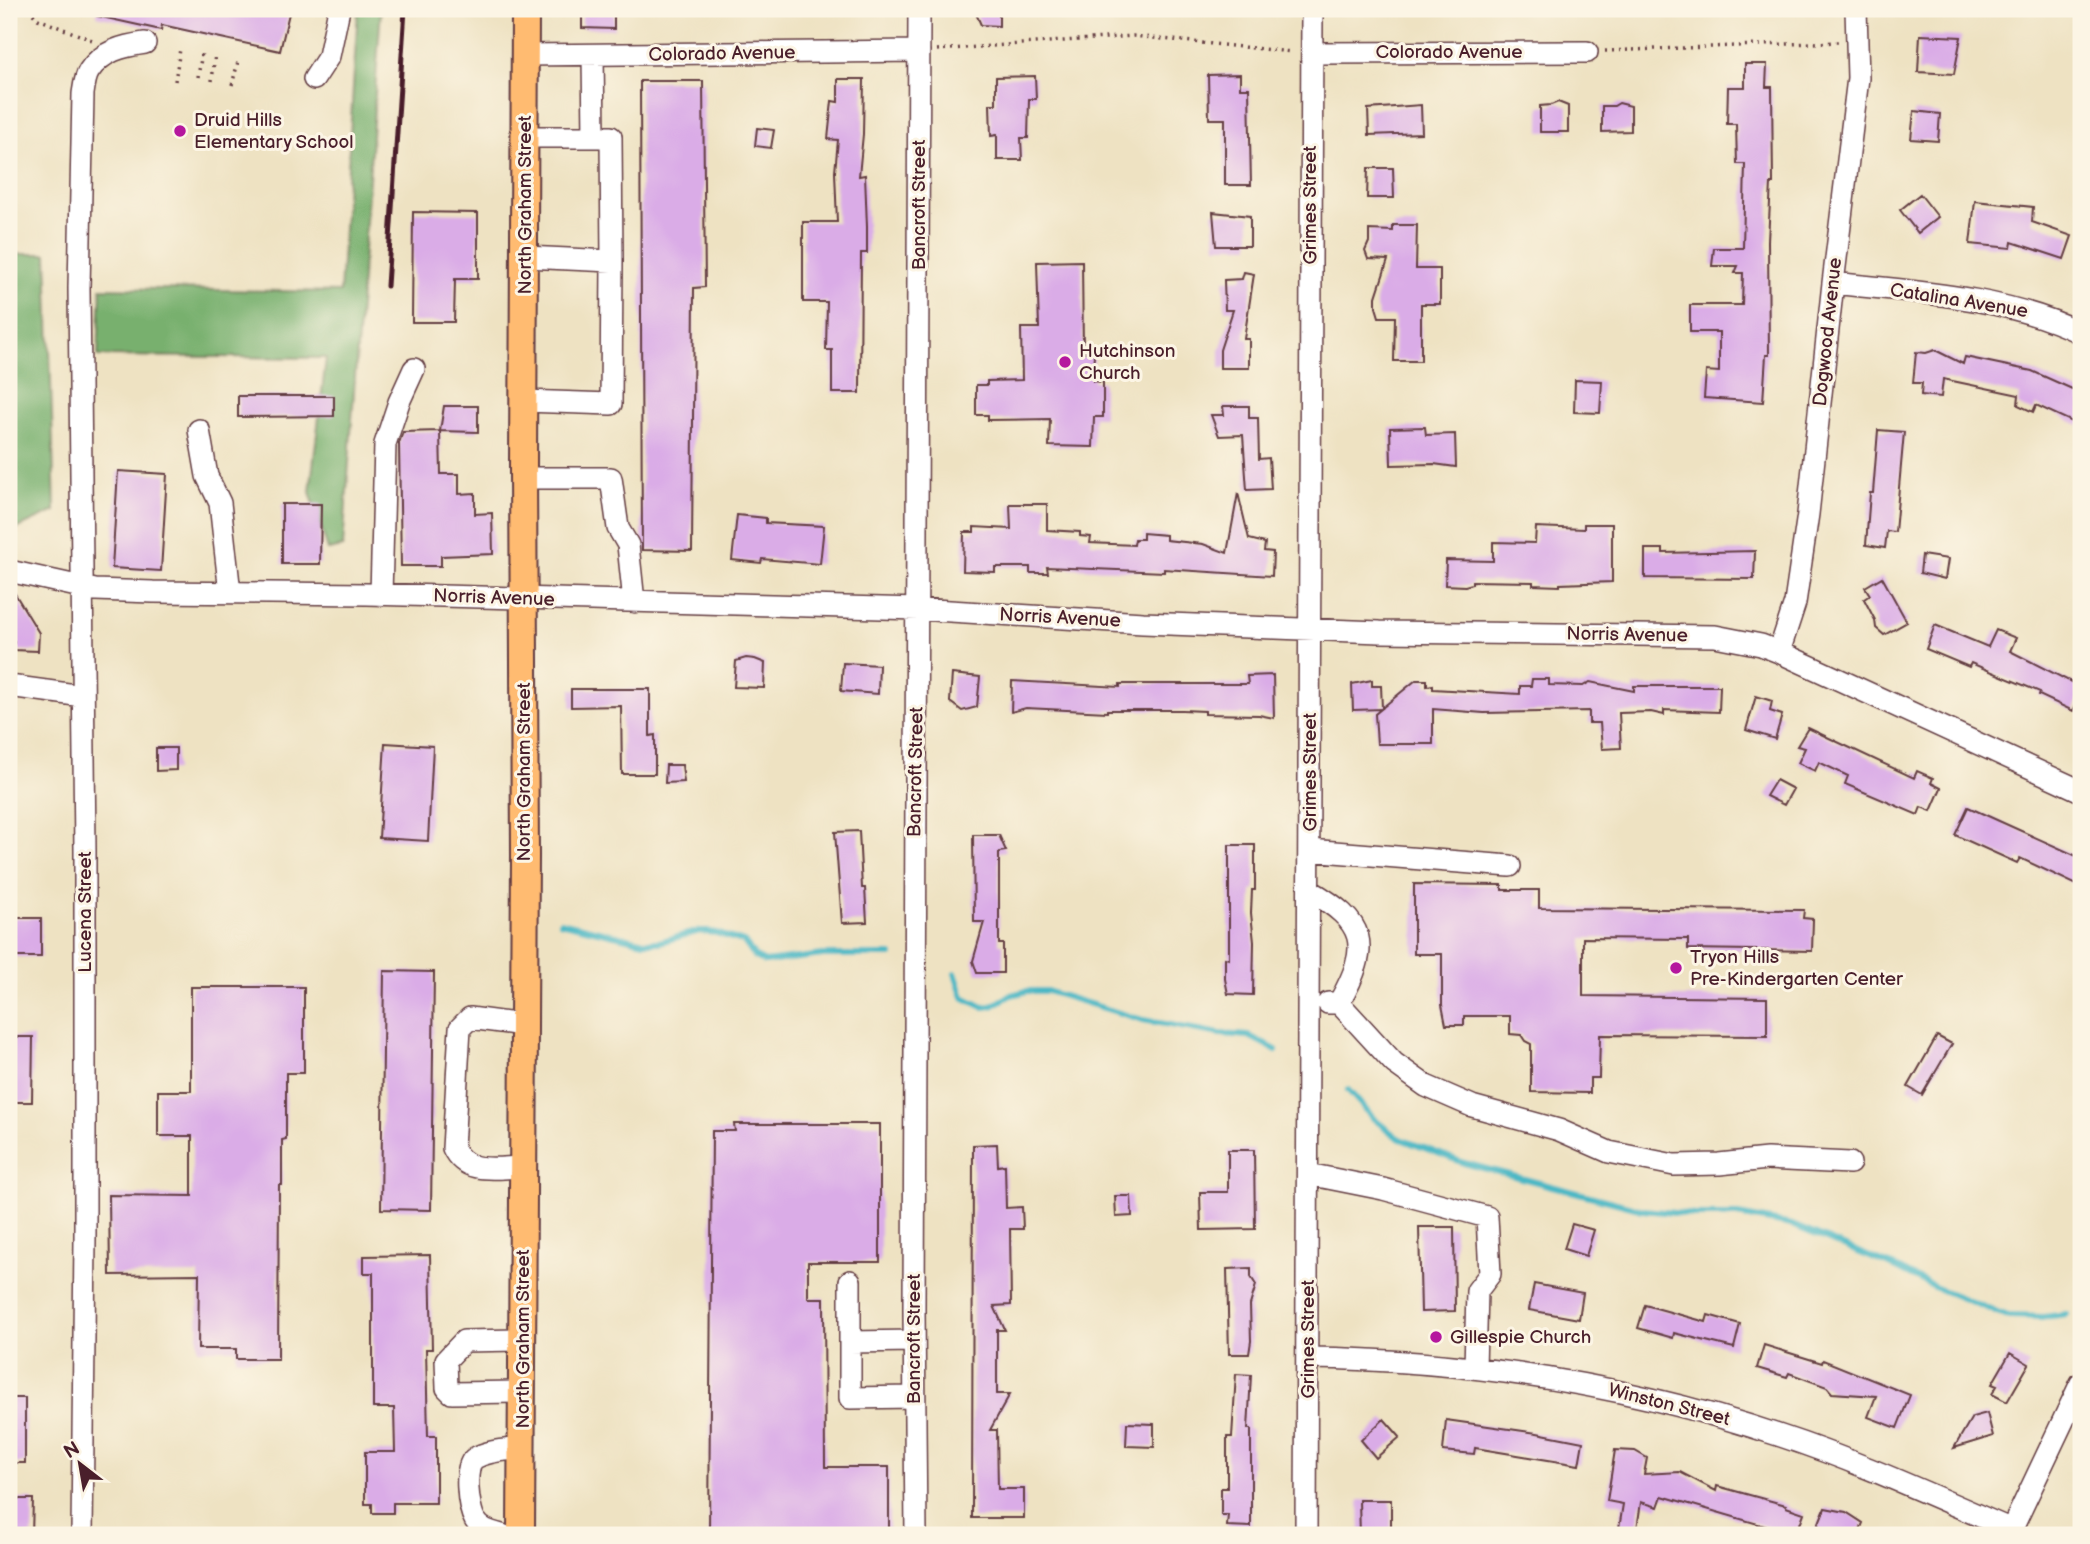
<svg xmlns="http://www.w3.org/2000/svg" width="2090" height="1544" viewBox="0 0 2090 1544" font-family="'Balsamiq Sans',sans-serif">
<rect width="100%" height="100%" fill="#fcf5e5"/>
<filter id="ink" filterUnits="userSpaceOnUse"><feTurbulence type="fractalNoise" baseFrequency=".0143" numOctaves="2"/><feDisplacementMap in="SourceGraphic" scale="14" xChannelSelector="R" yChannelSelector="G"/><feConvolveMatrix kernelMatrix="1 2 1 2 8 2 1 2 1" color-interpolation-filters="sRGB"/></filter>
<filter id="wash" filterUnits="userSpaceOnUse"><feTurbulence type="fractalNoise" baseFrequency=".00686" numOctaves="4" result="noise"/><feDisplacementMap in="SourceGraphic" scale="28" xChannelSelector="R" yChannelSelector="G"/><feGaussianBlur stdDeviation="1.57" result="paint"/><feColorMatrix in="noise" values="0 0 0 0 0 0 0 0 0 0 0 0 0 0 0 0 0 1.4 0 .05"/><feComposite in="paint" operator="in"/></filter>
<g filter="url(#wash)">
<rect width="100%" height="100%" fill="#eee2c2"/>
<!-- forest -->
<path fill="#78b06e" stroke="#61684c" stroke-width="2" d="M358,9H381L343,547L328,550L310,492L326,358L98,356L101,288L340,292Z
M9,254H47L55,511L12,531L9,530Z"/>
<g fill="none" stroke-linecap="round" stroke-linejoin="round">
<!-- stream -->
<path stroke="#4bb8c5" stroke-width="6" d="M560,922L644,942H659L700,931L716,933L744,942L755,957L765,962L823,955H891
M955,973L963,997L983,1007L992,1006L1011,995L1027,991H1047L1143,1020L1220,1034L1249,1036L1276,1050
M1348,1090L1374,1119L1398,1138L1464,1163L1643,1210L1695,1215H1738L1792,1225L1897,1268L1934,1287L2007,1316L2044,1317L2066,1314"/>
</g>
<g id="blocks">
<!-- building -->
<path fill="#daace7" d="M98,9H290L280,51L162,25L161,30L97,16Z
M582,9H614V29L582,28Z
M974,9H999V26L981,25Z
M1920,35L1961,37L1954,74L1918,72Z
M1745,64H1767L1766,87H1772L1773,183H1771L1768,241L1769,355H1766L1763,402L1704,398L1706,371L1719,372V332H1690V305H1742L1743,273H1735L1738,266H1712L1714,248H1743L1745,164H1737L1736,124H1727L1728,87H1745Z
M1240,74V88H1249L1251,185H1225V119H1209L1208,75Z
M1035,76L1036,99H1029L1028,138H1021L1022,160H997V135L991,136L990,104H996V77Z
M838,79H864L863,134L859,176L865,175L867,227V253H861L860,393H832V350H826L827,302H803V222H837L835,172L838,140L828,139L832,101L838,102Z
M640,81H703L705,287L694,288L692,551L642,550Z
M1558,102L1568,106V132H1540V106L1551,105Z
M1619,103L1631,106V131L1602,132V106H1614Z
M1421,105L1422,133L1369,135L1368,109Z
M1914,111L1940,114L1938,141L1911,139Z
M757,128L774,130L771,148L755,146Z
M1368,168H1393L1394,198H1367Z
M1920,194L1938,217L1918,233L1900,210Z
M1975,201L2033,207L2032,222L2072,236L2064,259L2012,242L2011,248L1970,244Z
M413,212L478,213V279H455L454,322H412Z
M1213,212L1250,216V246H1216Z
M1393,225H1417L1416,269H1440V304H1421V361H1394L1395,317H1379L1376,307V297L1388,260L1368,259L1365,251L1369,242V230L1393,231Z
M1082,261L1083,352H1094L1093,381L1103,382V417H1094L1093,447L1049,446L1050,419L988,420V415H976V385H987V381L1022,380L1021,328H1039L1037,262Z
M1244,272L1254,274L1244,339H1249V368H1220V350L1233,310H1225L1224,280L1242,279Z
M1935,350L1963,364L1965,357L2032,371L2081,393V426L2036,405L2033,412L2018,405L2019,395L1943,379L1941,397L1921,395L1922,383H1913L1916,352L1926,353Z
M1575,380L1602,381L1600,413L1574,412Z
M238,396H334V416L238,417Z
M444,406H478V432L440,431Z
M1223,406H1249V418H1258L1259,459L1269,458L1271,489L1247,490L1243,435L1219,436L1211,415H1224Z
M1425,427L1426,435L1455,434L1456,467L1434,464L1391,465L1390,428Z
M1878,430L1904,432L1895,532L1887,531L1885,548L1866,545L1870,493H1873Z
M440,431L441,474H459V494L475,493V514L492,513L493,554L441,556V566H401L399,443L403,432Z
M118,471L167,474L161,571L112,568Z
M1238,493L1249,539L1265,543L1264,551L1273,552L1272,576L1164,569V572L1047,567L1048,573H1030V567H995V572L963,571L964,532H974V527L1011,529L1010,504H1047V530L1080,532V536L1091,537L1090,543L1134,545L1135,539H1143V533L1166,535V540L1203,544L1227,553Z
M282,504H321L320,564H282Z
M737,515L766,518V523L824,526L820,564L762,559L761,563L732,560Z
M1584,524H1612V582L1560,584V586L1533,585V582L1472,581V584L1465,586L1445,585L1446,560L1493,561V542L1535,543L1536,527L1584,529Z
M1645,549H1663V553L1755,551L1754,579L1645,578Z
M1922,555L1948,559L1945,579L1920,573Z
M1882,577L1907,622L1884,635L1876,628L1875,620L1864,599L1870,595L1865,587Z
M9,584L39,633L38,651L13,650L14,641L9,640Z
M1935,625L1988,647L1996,630L2016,638L2010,651L2081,687V694L2073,711L2039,695L2040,692L1971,663L1969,667L1926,649Z
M746,658L755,659L765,663L764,688L734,687L736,661Z
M843,663L879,665L878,694L841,691Z
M952,674L980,677L977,707L962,711L950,702Z
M1273,675L1274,718L1259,715L1205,714V711L1182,710H1107V712L1026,708L1011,712L1012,681L1120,687V684H1248L1247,676Z
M1532,679H1549V685L1583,686L1590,682L1634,691V686H1720L1719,712L1664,710V715L1651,712L1619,713L1621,748L1602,749L1600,723H1589V711L1484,713L1433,709V744H1377L1375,714L1381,709L1353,710L1352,684L1372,680V686H1381L1382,708L1416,680H1427V686L1433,685V689L1520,694V686H1531Z
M571,689H650V736L655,735V774H622L621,706L571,707Z
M1756,696L1772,701L1770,711L1782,715L1775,739L1746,730Z
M1808,728L1914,778L1917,771L1933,778L1931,783L1941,788L1931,811L1921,807L1918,815L1845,784L1848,776L1819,762L1815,771L1798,763L1805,748L1797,746Z
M385,743L433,746L428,841L379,838Z
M156,748H176V770L156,771Z
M666,765H682L684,782L665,783Z
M1776,780L1793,789L1784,805L1766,796Z
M1968,807L2081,858V887L2020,858L2017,863L1955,835Z
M859,831L862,888H865L867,922L842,923L835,832Z
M973,835H999L1006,851L999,852V944H1003V973H977L973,961L984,922H974Z
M1229,845H1255V890H1252L1251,913L1254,942L1253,995L1228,994L1225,979V958L1229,959Z
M1414,884L1502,885V890H1539V908L1804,910L1803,918L1813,919L1812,951L1688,949V939L1583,938V996L1767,998V1036L1600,1035L1599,1078H1590V1093L1531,1092V1044L1525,1041L1521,1035L1510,1034V1016H1464V1025H1446L1442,1005V954H1414Z
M9,918H41V957H9Z
M384,971L434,972L431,1210L381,1209Z
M191,987H304V1073H286V1139L282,1140V1185H279L278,1359H236V1349H198L199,1274L110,1275L109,1195L192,1196V1136H158V1091H191Z
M1937,1036L1952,1044L1922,1095L1908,1087Z
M9,1037H33L32,1102H9Z
M734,1124H880V1262H808V1298H824L825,1467H889V1535H709L712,1131H735Z
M997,1144L998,1166L1005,1165L1006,1208L1022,1207L1023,1229H1010L1011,1305L994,1306L1005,1330H997V1394H1010L990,1430H997L998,1489H1024V1518H972L973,1145Z
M1228,1150H1254L1255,1229L1201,1230L1200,1192H1228Z
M1115,1196H1131L1132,1216L1116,1217Z
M1572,1224L1594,1230L1586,1256L1564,1249Z
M1419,1227H1454L1455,1311L1421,1312Z
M430,1255L432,1349H426L428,1436H436V1503H393V1513H372V1504H365V1452H395L394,1408H373V1273H364V1256Z
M1251,1268V1277L1256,1285L1250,1305L1251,1341L1249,1354H1229L1227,1269Z
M1534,1284L1583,1293L1579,1319L1529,1310Z
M1645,1305L1706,1322L1708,1315L1740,1324L1734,1348L1674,1333L1673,1338L1638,1328Z
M1764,1345L1822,1363L1823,1360L1910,1395L1897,1428L1868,1417L1876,1396L1832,1393L1827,1387L1789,1373L1787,1377L1757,1368Z
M2010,1353L2029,1364L2007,1402L1992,1394L1997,1386L1992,1384Z
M1236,1374L1251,1375L1248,1429H1251V1527L1227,1526L1228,1515H1221V1488H1227V1437H1232Z
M9,1398H25V1463H9Z
M1987,1413L1993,1436L1954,1448L1972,1417Z
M1384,1419L1400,1437L1376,1458L1361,1440Z
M1446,1420L1537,1433L1583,1442L1579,1465L1475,1448L1474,1454L1443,1451Z
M1127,1423L1154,1424V1447L1126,1446Z
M1615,1450L1635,1451L1647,1458L1644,1474L1680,1472L1716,1491L1717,1486L1786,1505V1507L1804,1513L1796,1535L1662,1496L1658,1507L1641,1502L1636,1535H1618L1623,1504L1607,1501Z
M9,1499H33L32,1535H9Z
M1359,1500H1391V1535H1360Z
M1825,1508L1846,1512L1863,1523L1858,1535H1814Z"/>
</g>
</g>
<g filter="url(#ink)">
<use href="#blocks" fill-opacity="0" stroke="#633c42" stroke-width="2"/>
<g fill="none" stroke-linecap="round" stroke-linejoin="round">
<!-- minor casing -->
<g stroke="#633c42" stroke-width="24">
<path id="minor" d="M1312,53L1587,52
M525,55L919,51
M593,55L594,137
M314,79L329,56L339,9
M525,137H611L612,261
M1833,283C1917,292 2004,296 2081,333
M524,401L611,404L612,261L525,257
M199,430L207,476L220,503L230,593
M523,478H611L618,528L628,545L634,602
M9,571L95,590L153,592L367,594L918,609L1143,623L1380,632L1715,636L1761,645L1779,652L2081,791
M381,595L385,444L399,402L414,369
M1779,652L1795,603L1808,514L1833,283L1858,78L1856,9
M9,686L83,696
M1309,850L1510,866
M1309,890C1366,923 1372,944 1339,1003H1328
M1339,1003L1394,1063L1426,1086L1472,1106L1559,1130L1609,1152L1674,1165L1719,1164L1767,1159L1850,1163
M523,1025L470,1018L460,1028L453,1148C466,1176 497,1167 524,1167
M1308,1174L1383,1189L1487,1217L1490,1274L1477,1291L1475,1368
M850,1281V1398L913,1397
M523,1340L464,1341L446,1360L447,1388L452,1393L523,1392
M850,1342L914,1341
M1307,1358C1468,1360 1628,1384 1781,1436C1860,1462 1935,1497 2012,1530
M82,1535L85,1238V850L79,288L83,94C84,87 85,77 89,71C102,51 123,46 145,43
M502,1535C491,1532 481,1530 475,1520C468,1508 463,1465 475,1458C488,1450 508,1450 522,1448
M916,1535L914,1309L919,9
M1306,1535L1312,9
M2009,1535L2081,1383"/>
</g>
<!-- major casing -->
<g stroke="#633c42" stroke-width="30">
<path id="major" d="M521,1535L525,855L523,469L525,9"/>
</g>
<!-- path -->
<path stroke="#633c42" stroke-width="3.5" stroke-dasharray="2 5" stroke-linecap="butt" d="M28,9L38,19L92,40
M937,50L1133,36L1292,52
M1605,51L1839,42
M198,77L202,52
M175,81L180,49
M212,81L215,54
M232,85L239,58"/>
<!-- minor -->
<use href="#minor" stroke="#fff" stroke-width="21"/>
<!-- major -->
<use href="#major" stroke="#ffbb71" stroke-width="26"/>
<!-- rail -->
<path stroke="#4a1f2b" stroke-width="5" d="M387,286L405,9"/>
</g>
</g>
<!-- markers -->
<g fill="#b5179e" stroke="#fcf5e5" stroke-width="2.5">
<circle cx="180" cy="131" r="7"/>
<circle cx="1065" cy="362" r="7"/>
<circle cx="1676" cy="968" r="7"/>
<circle cx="1436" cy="1337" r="7"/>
</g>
<g text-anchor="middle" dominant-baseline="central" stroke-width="6" stroke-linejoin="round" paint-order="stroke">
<!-- street labels -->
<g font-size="19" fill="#4a1f2b" stroke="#fcf5e5">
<text x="1449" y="52">Colorado Avenue</text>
<text transform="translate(722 54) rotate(-1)">Colorado Avenue</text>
<text transform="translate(525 205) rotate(-90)">North Graham Street</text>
<text transform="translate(919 205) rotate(-90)">Bancroft Street</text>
<text transform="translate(1310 205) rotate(-90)">Grimes Street</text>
<text transform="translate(1959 301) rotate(9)">Catalina Avenue</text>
<text transform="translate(1828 332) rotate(-84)">Dogwood Avenue</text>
<text transform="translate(494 598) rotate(2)">Norris Avenue</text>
<text transform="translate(1060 618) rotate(3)">Norris Avenue</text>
<text transform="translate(1627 635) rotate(1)">Norris Avenue</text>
<text transform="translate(524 772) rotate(-90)">North Graham Street</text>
<text transform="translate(916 772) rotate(-89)">Bancroft Street</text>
<text transform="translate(1310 772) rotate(-90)">Grimes Street</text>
<text transform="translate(85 912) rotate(-90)">Lucena Street</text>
<text transform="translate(523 1339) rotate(-90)">North Graham Street</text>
<text transform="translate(914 1339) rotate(-90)">Bancroft Street</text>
<text transform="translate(1308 1339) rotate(-90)">Grimes Street</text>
<text transform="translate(1669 1405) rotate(14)">Winston Street</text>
</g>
<!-- poi labels -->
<g font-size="19" fill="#4a1f2b" stroke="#fcf5e5" text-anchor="start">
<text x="194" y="120">Druid Hills<tspan x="194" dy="22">Elementary School</tspan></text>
<text x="1079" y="351">Hutchinson<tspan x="1079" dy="22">Church</tspan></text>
<text x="1690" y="957">Tryon Hills<tspan x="1690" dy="22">Pre-Kindergarten Center</tspan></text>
<text x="1450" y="1337">Gillespie Church</text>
</g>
</g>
<!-- margin -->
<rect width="2090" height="1544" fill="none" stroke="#fcf5e5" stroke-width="35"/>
<!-- north arrow -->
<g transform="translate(80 1464) rotate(329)" stroke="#fcf5e5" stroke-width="5" paint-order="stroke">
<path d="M0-5L12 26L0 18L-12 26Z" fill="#4a1f2b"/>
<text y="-10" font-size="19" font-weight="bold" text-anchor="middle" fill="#4a1f2b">N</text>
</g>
</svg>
